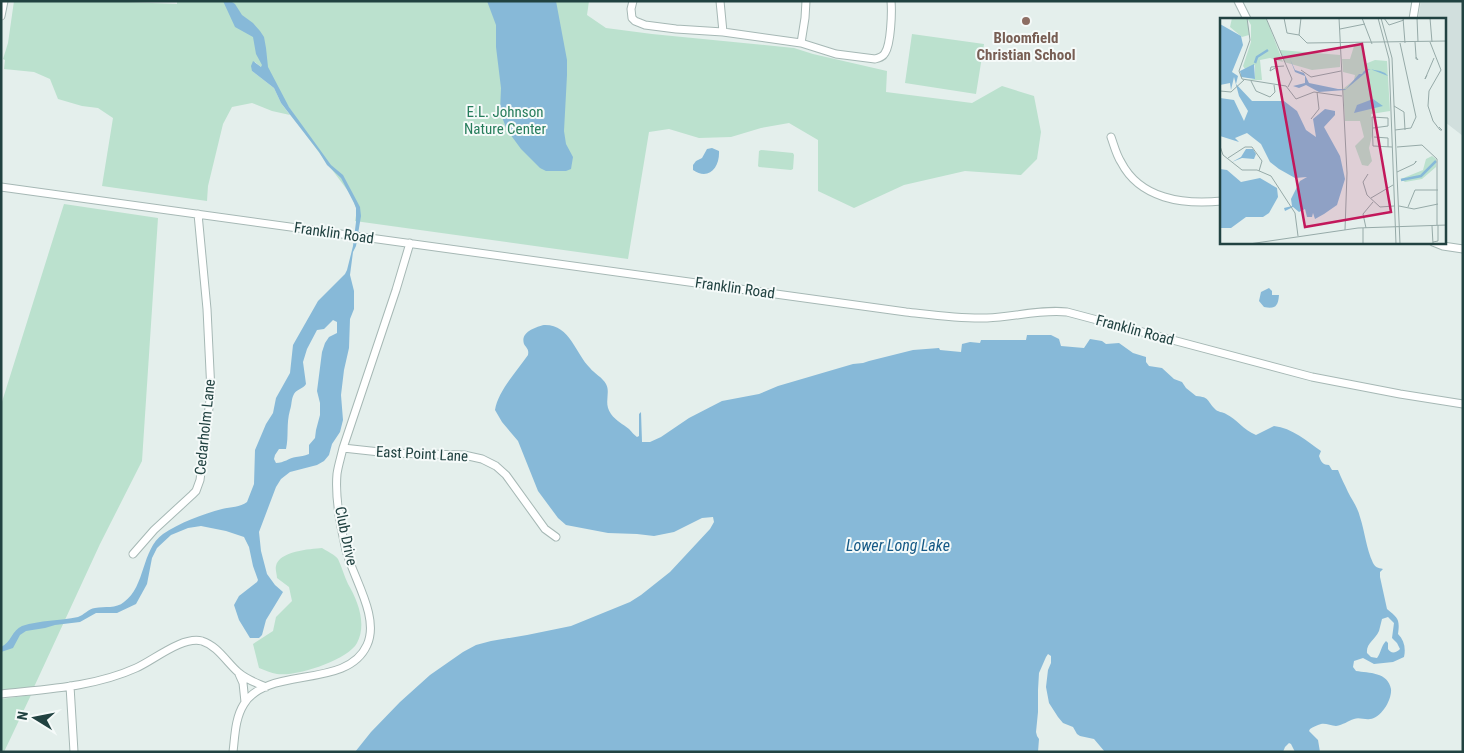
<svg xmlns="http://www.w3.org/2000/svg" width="1464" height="753" viewBox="0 0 1464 753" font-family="'Roboto Condensed',sans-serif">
<rect width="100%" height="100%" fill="#e4efec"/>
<!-- built -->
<path fill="#d1dfdd" d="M1421,1H1463V136L1445,122V19H1418Z"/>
<!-- green -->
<path fill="#bbe1ce" d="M14,1H102L177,4V1H589L587,15L606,28L652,34L794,48L813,54L887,71L886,92L972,103L1002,86L1034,96L1041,132L1037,159L1021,175L965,171L904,185L854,208L818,191V140L789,123L761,128L731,137L699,138L669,129L649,132L628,259L355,221L357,210L351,195L306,135L293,113L261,67L255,62L252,71L274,88L281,103L290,115L272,111L252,103L232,107L223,124L208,186L207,201L102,186L113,118L98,108L82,106L58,99L50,79L34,72L4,69L5,60L3,59L8,43Z
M912,34L984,44L976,94L905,83Z
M761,150L793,153L794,155L793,169L791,170L759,167L758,166L759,151Z
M64,204L158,218L142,461L100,544L34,687L1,691V405Z
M322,548C327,551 335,555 338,559C342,567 344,576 348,584C358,601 367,624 357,643C348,660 296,677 277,674C271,673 265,670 259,668L253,644L273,631L276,617L292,601L289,587L277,578C277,575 275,569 276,566C279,551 310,549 322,548Z
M31,695L4,752H1V699Z"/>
<!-- water -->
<path fill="#87b9d8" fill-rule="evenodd" d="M223,1L232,2L235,4L242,15L253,23L260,31L264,37L266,48L268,67L289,107L331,165L343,175L360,207L361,216L356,246L353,252L350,275L354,291V309L350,319L349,348L344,370L341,395L343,420L340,432L332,444L329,455L324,461L317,465L290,472L281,479L276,487L259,532L261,551L267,574L275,585L283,592L266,620L262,635L259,638H250L239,620L234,605L239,596L257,582L258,580L253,566L249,547L244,537L226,531L201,526L188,528L171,535L157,548L152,558L147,584L136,604L117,613H96L80,622L55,625L45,628L26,631L20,635L13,648L1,652V647C11,643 12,630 22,626C40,620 60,621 78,617C84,615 88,609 95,608C105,606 116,609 124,602C146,586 141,550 163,534C179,523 203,514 222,509C231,507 240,507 247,502L254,484L255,450L266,424L273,413L276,398L290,373L293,345L318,301L345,274L347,270L353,246L356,222V208L354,203L341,178L327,165L319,152L281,103L274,88L252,71L251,66L253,61L261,67L262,65L256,54L253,37L235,27ZM333,320L337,322V333L329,337L325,343L322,352L317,391L320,403V415L316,430L315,438L309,445V454C304,456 301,456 296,457C289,458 284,463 276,463L274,459L275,455L279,449H286C289,436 286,424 290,410C292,405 291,399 294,394C297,389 303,389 306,384L303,362L307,349L317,330L324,329Z
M487,1H556L567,60V75L564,131L566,144L573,157L571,169L566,171H546L540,168L521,149L507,130L500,112L501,88L496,47V25Z
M712,148L719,151C720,167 709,181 693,170V165L696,161L702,158L707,149Z
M1269,288L1272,291V295H1279C1278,307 1275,309 1264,307L1259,301L1261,292Z
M544,325C570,324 575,353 590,368C594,373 603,378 606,384C611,393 603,403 611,414C616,421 623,424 629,429C632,432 634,435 637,437L639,436V414L641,412L642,442H650L661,437L689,418L722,401L759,394L778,386L853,364L863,363L869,361L913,350L939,348L940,350L961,352L962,344L970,342L980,343L981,340H1026L1027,335H1051L1059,339L1061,346L1084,348L1090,339L1102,341L1106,344L1119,343L1133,353L1146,357V362L1149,366L1162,368L1174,379L1182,382L1186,388L1196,396C1210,397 1207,401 1215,409C1217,412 1223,412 1226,414C1237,419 1243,430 1256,435L1274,426C1292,428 1307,441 1321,451L1319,456C1321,462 1323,465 1329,465L1332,470H1338C1341,478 1345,485 1348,492C1352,500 1358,508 1360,517C1365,532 1366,548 1373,563C1375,567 1378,568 1383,569L1380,572V577L1387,609C1398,618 1400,619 1398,634C1404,640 1406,648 1404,657L1393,662L1374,664L1363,658L1354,661L1353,667L1356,671C1369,673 1388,672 1391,689C1392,700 1381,718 1370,719C1365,720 1359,717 1354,719C1348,721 1343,725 1336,726C1331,726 1326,723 1321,724C1317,725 1313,727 1310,729L1309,731L1318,740L1320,752H1295L1291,744L1289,743L1285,747L1283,752H1105L1094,739L1080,736L1077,734L1073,727L1063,723L1058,717L1049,703L1046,687L1048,670L1051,663V656L1048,654L1046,657L1039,673L1038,690V712L1036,732L1037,736L1039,739L1038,752H355L371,732L400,702L430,675L463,652L476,645L491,641L527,635L571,626L630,602L641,595L670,572L710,529L714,522L713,517L702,518L674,532L654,536L637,534L608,533L566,525L558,518L538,491L518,441L502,422L495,410C498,391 517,371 528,355C529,349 527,349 524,344C520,332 536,327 544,325ZM1388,617L1394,623L1392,638L1397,643L1400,649C1396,653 1391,654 1388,649V643L1386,641C1381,646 1381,653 1377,658L1371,657L1367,653C1366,643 1375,640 1379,631C1380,627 1381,623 1382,619Z"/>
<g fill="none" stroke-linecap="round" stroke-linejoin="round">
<!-- minor casing -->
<g stroke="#a6b8b5" stroke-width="9">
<path id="minor" d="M633,1L631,9L632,18L635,21L645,25L676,29L723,32L801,43L836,54L875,59C879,58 883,57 885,53C891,44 892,12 891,1
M720,1L723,32
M1238,1L1247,19
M1,16L4,1
M1413,19L1416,1
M801,43L805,18L806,1
M1111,137C1114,145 1116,154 1121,162C1140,199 1183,205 1222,201
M1,187L906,312C933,315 960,319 987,318C1014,317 1041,309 1067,312L1312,377L1400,394L1463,404
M1433,242L1443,246L1463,249
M343,448L389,453L464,455L482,459L496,466L506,475L545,529L556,537
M133,554L154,530L192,495L196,491L200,480L211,392L207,309L198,214
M239,674L243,683L245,702
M70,686L74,752
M1,694C46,689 94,687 136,668C154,660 182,636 202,641C218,646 227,663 239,673C247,680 257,683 266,687
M233,752C235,736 235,718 244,704C268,665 347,690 367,645C380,617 353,578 346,550C341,529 335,496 337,474C338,466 341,457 343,448L396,290L410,243"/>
</g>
<!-- minor -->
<use href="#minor" stroke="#fff" stroke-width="7"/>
</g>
<!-- markers -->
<circle fill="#8d6e63" stroke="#f5faf9" stroke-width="2" cx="1026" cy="21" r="5"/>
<g text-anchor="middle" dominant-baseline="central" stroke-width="4" stroke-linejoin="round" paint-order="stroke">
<!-- education labels -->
<g font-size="15" font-weight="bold" fill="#785e54" stroke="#f5faf9">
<text x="1026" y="38">Bloomfield<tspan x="1026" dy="17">Christian School</tspan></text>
</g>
<!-- park labels -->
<g font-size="15" fill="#277d5c" stroke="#f5faf9">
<text x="505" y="112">E.L. Johnson<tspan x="505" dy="17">Nature Center</tspan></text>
</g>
<!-- street labels -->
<g font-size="15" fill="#214241" stroke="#f5faf9">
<text transform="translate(334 233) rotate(8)">Franklin Road</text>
<text transform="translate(735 288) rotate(8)">Franklin Road</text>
<text transform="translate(1135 330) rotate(15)">Franklin Road</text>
<text transform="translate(205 427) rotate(-84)">Cedarholm Lane</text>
<text transform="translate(422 454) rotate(3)">East Point Lane</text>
<text transform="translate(346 536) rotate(78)">Club Drive</text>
</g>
<!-- water labels -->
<g font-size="16" font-style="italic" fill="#145885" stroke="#f5faf9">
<text x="898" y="545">Lower Long Lake</text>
</g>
</g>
<!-- overview -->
<g transform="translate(1220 18)">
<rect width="226" height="226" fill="#e4efec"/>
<path d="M12,0H27L29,17L22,19L10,9ZM27,0H46L63,44L50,40L40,42L42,62H26L35,61V47L25,51L23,48L31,24V7ZM134,28H142L145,46L155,42L167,43L170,93L151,96L152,118L149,130L152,143L148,148L142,147L135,128L144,119L140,103H125L123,71L134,62L135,57L123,54L122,41H130ZM60,32L120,37V49L92,52L64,44ZM212,138L216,141V149L202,161L185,164L181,161L203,152L206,141Z" fill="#bbe1ce"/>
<path d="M0,6L21,18L23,27L12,54L18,58L16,66L32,83H64L77,93L86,112L96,119L93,101L105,91L115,93V97L104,109L120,138L125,161L117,187L104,196L95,201L93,195L92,199H87L85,191L79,194L73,189L65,193L64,190L72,188L71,181L80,163L87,159L75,160L59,151L50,144L41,126L27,115L15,120L19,124L0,118V80L14,82L24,103L28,93L19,78L14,59L11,72L10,65L0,67ZM62,36L66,38L70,41L75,52L84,55L89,65L118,71H126L139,56H142L144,53L146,52L149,51L160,53L165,55L168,58L150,51L125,72L99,74L86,67L79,70L73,68L85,65V58L75,54L70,41ZM34,46L35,61L21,59L20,53ZM153,81L163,88L134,95L137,87ZM26,131H33L36,136L34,141L22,140L12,144L21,139ZM0,151L7,152L21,164L40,160L57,170L58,179L49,195L43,199H26L11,210H0Z" fill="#87b9d8"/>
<path fill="none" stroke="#87b9d8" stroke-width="2.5" d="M35,45L37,39L48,32M181,162L201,158L216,143"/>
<path fill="none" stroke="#96aaa8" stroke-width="1" d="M27,0L30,22L19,53L22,61L66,68L76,81L94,74L122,78M46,0L72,61L68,69M64,0L67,15L79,17M81,0L79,17L87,25L227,23M119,0L127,155L125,212M142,0L152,26M158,0L169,41L176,226M161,0L172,40L180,226M164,0L169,7L184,2M183,0L185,25M197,0L198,24M210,0L212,24M120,11L145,6M195,24L196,38V41H197L198,42L196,39M210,24L221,52L209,73L208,88L213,103L220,112H222L219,109M55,50L50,53L51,49L64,48M81,52L91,59L121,53M207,57L205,61L214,40M31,63L36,73L50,79L55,74L54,67M0,73L11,74L24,62M174,88L184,94L185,112M91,101L99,91L97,74M153,110L168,108V100L152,99L153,128L172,129M175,112L191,110L196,99L180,25M154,119L168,120V129M0,128L3,137L22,152H37L51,158L75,195L78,218M177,129L202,127L217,141V207M8,140L25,129H32L42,143L39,153M177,154L192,147L194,146L196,144V143L195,145M148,156L143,164L147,177L160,189L174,188M151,180L173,167M179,188L194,191L218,186M188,189L195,172H218M212,208L213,226M146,210L143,196L153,184M213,224L218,223V207M29,226L138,210L227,207M143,226V210"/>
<path fill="#c2185b" fill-opacity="0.15" stroke="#c2185b" stroke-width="2.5" d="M142,26L171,194L85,209L55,41Z"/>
<rect width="226" height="226" fill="none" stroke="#214241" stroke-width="2.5"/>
</g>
<!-- border -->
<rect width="1464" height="753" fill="none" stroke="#214241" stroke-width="5"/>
<!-- north arrow -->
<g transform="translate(35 718) rotate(280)" stroke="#f5faf9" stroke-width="4" paint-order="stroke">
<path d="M0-4L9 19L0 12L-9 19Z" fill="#214241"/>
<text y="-8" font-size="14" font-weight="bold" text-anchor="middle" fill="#214241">N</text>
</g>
</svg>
